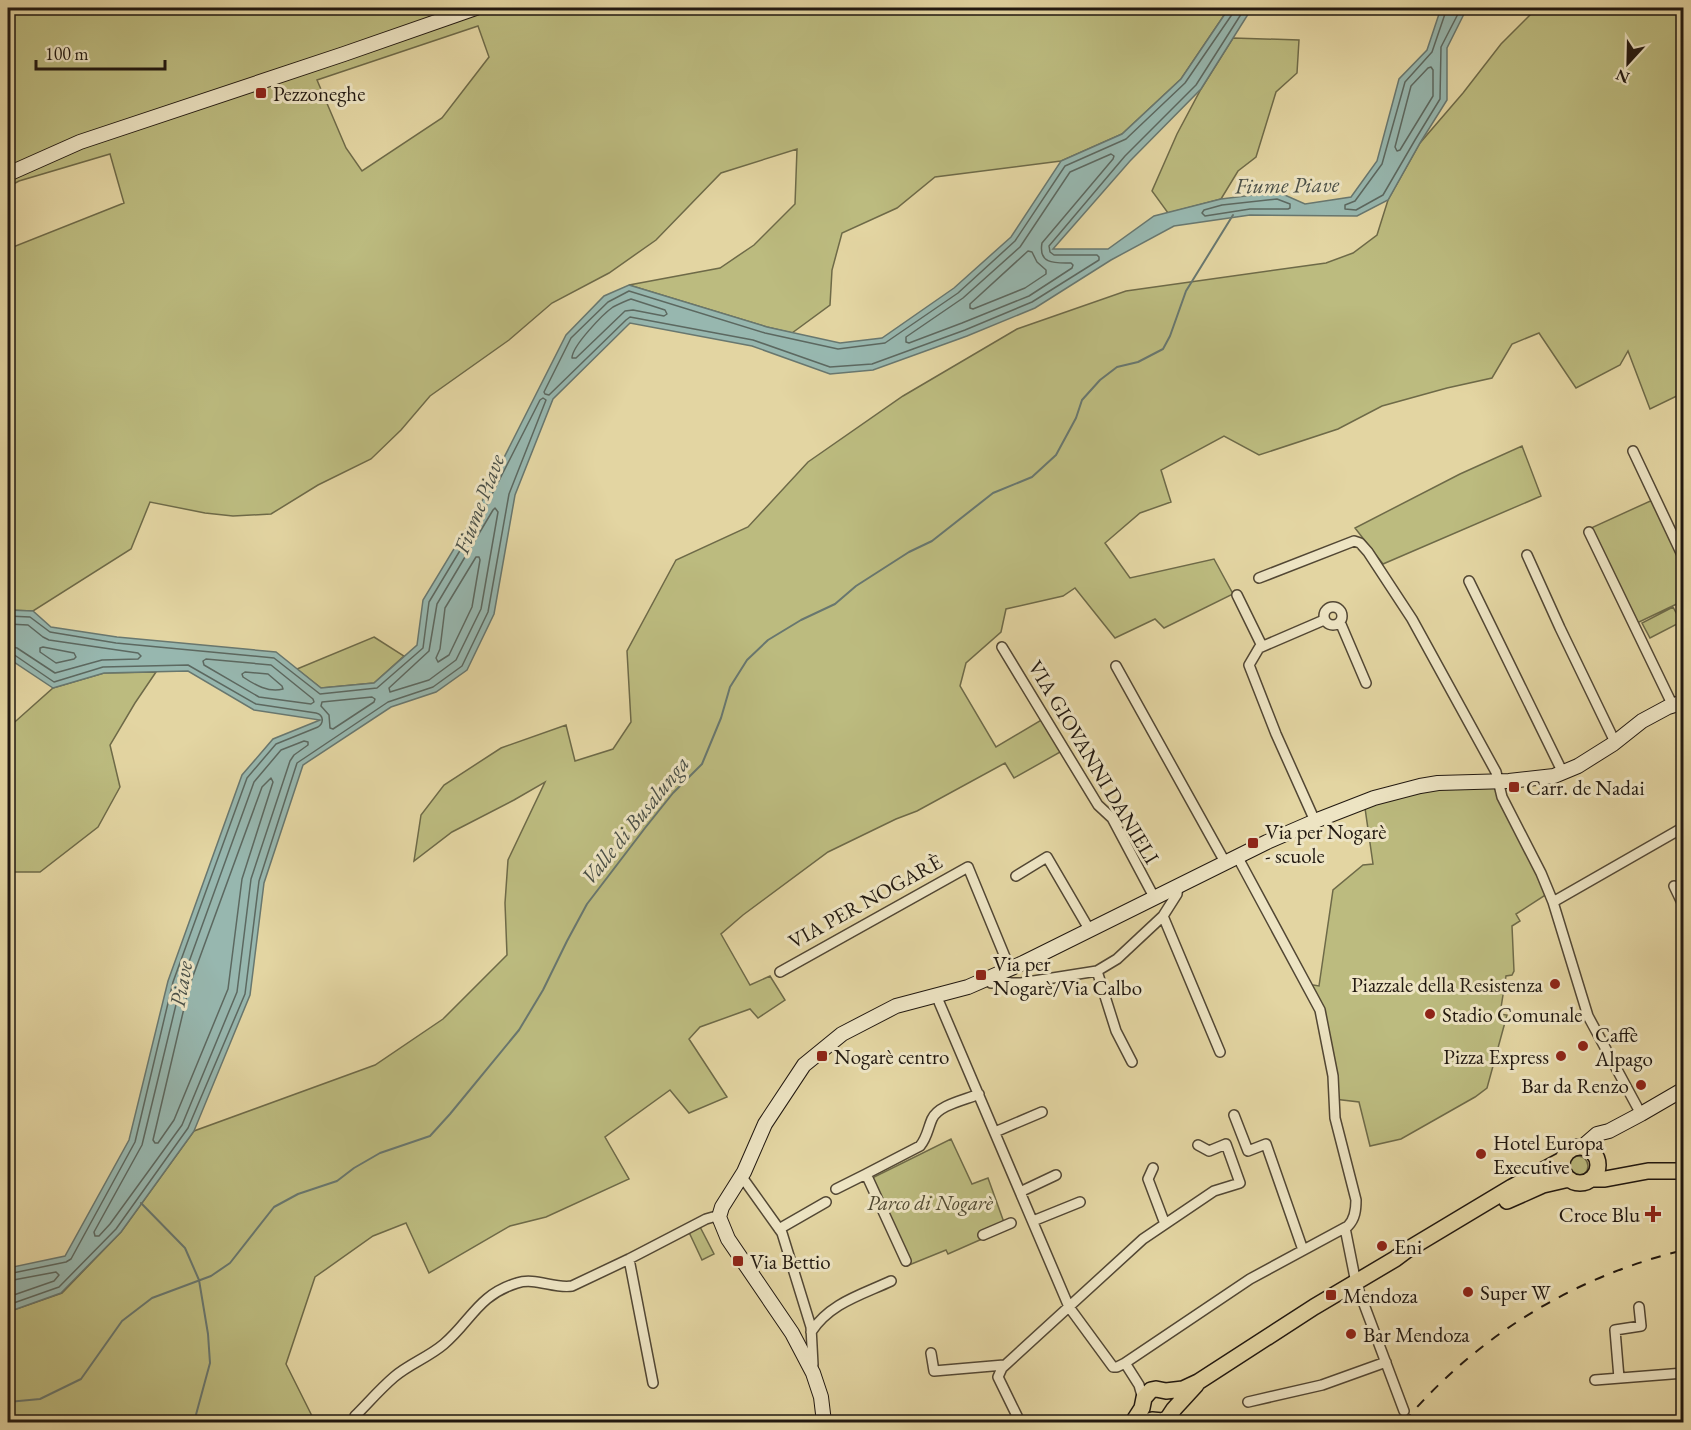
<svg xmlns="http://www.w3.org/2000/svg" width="1691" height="1430" viewBox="0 0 1691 1430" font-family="'EB Garamond',serif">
<rect width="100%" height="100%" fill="#e3d5a2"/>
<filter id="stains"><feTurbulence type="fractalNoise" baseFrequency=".00333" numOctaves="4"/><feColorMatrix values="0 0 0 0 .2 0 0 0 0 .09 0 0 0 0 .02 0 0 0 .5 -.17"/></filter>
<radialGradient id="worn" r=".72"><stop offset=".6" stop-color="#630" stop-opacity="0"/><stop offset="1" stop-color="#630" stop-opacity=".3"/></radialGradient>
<!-- green -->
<path fill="#bcbb7f" stroke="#6e6a48" stroke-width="1.5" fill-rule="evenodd" d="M8,8H1229L1181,79L1122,134L1061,161L935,177L897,208L842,233L832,270L830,305L792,333L767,327L629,285L720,268L754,245L795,204L797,149L721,173L656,240L609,273L552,303L509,340L430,396L401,430L371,459L318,485L271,514L233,516L205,513L150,502L131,549L33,611L8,610V249L124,203L110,154L19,181L8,187ZM478,26L489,57L442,118L362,171L346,148L317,80Z
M1537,8H1683V393L1650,409L1628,351L1620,365L1576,388L1539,333L1512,344L1492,378L1447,388L1382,406L1338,429L1259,455L1224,436L1161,470L1171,502L1140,513L1105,543L1130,578L1214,559L1233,594L1164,628L1155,619L1115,638L1075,588L1063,596L1006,609L1001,632L966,663L960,686L996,747L1043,719L1062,751L1014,778L1005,763L917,811L896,819L828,852L743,915L721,934L750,985L770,976L785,1000L758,1018L750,1009L700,1027L689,1039L727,1097L689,1113L670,1090L605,1137L629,1179L546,1217L510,1226L429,1273L406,1223L373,1236L315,1277L286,1364L315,1422H8V1312L62,1293L121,1232L194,1131L375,1065L443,1019L507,955L505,903L508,860L545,782L514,800L452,832L414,861L421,815L444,785L501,748L566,725L575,761L613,749L631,722L627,651L676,560L748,527L808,462L903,396L1017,329L1126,291L1326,263L1353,253L1377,235L1388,200L1420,143L1463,93L1501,44Z
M1233,38L1299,40L1297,73L1276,92L1256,157L1238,171L1221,199L1168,213L1152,191L1177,134L1201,89Z
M1522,446L1541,496L1383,564L1355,528L1460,474Z
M1657,498L1683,557V601L1637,623L1591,528Z
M1673,607L1681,622L1650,638L1642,623Z
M374,637L404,656L374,683L321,688L297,669Z
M156,672L135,703L110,745L120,787L98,827L40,872H8V728L53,688L104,673Z
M1497,784L1547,894L1516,914L1520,921L1512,926L1514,971L1512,975L1506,976L1500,1014L1507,1015L1487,1088L1475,1097L1401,1139L1370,1146L1359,1102L1334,1099L1321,1020L1307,984L1319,986L1333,890L1363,865L1373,864L1364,801L1413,789Z
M951,1139L972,1184L988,1178L1006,1228H1007L948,1254L946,1250L909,1265L868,1180Z
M1568 1166a10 10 0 1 1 20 0a10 10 0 1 1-20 0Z
M697,1221L714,1254L702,1260L687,1228Z"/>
<!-- water -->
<path fill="#97b7af" stroke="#68776f" stroke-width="1.5" d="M1229,8H1252L1201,89L1130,161L1053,249H1108L1154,216L1221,199L1278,192L1305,204L1351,197L1377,161L1399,79L1427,50L1441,8H1467L1447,48V100L1420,143L1388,200L1357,216L1250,215L1174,226L1111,260L1035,308L967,336L873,370L830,374L752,346L630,323L553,399L515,495L494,614L467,670L436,692L391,707L303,765L264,883L250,995L194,1131L121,1232L61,1293L8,1312V1268L65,1256L129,1140L168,981L242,775L273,739L320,720L254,710L188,671L104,673L53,688L8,658V610L33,611L51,627L117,637L276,652L321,688L374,683L417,645L423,600L477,511L566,335L604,296L629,285L767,327L840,343L882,338L954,288L1011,237L1061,161L1122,134L1181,79Z"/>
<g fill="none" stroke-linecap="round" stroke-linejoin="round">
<!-- shore -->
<path stroke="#5c6860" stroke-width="1.5" d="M1234,8L1233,13L1185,83L1126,139L1065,166L1015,241L958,293L885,343L838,349L765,333L629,291L608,302L571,338L544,392L545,394L549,395L626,320L630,317L753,340L830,367L872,364L965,330L1032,302L1099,260V257L1097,255H1054L1050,252L1049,246L1125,156L1196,85L1245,8
M1447,8L1432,52L1405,82L1382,164L1355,201L1345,205V209L1356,210L1383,195L1415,140L1440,99L1441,47L1461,8
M1431,67L1433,70V96L1400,150L1397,151L1395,147L1411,86L1428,68Z
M1111,154L1114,156L1113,159L1042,243C1038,265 1056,263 1071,263L1073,265L1072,268L1029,296L962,323L909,343L906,342V337L963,298L1020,247L1070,172Z
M1277,199L1290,204V208L1288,209H1250L1205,216L1202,213L1204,210L1222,205Z
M1028,251L1032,252L1037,262L1046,270V274L1025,288L973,309L970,308V304Z
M631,299L665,310L667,314L664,316L633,310L625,311L576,358H572C572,346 603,314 613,307C619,304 625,301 631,299Z
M495,508L498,512L481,609L456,660L429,680L390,692L389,688L429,651L437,604L493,510Z
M476,557H479L480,560L472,607L449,655L438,662L436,658L440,649L445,608Z
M8,616L30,617L50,632L116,643L274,658L320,694L377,688L423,648L429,602L482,514L540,400L543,398L546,400L509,494L488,612L462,666L433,687L388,702L297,763L259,881L245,994L188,1128L116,1229L59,1287L8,1305
M8,624L28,625L43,637L49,640L138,653L141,656L138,659L102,660L55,673L17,648L8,646
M43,647L74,653L76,657L74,659L56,663L40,652V648Z
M8,653L13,654L54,682L103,667L188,665L256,704L316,713C324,715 324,723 318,727L276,744L247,778L173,982L135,1142L71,1259L66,1262L8,1274
M206,659L271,665L313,699L314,702L311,704L259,697L204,665L203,661Z
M245,672L268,674L282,686L283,689C269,693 255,685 243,677L242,674Z
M372,697L375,699L374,702L333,729L330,728L329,715L321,706L322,702Z
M304,741L308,742V745L294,755L290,761L251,879L237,992L182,1125L110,1224L99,1236H95L94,1232L142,1145L181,984L254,782L281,750Z
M271,778L273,782L242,879L228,989L174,1120L158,1143H155L153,1140L189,987L262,787Z
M8,1281L56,1272L59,1275L54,1281L8,1297"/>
<!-- stream -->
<path stroke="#68776f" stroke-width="2" d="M141,1203L185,1248L199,1280L208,1334L210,1363L194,1422
M8,1402L40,1399L81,1379L122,1321L152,1298L211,1276L230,1263L274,1207L298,1194L337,1181L354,1168L380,1153L430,1136L450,1114L519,1030L543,990L567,941L587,904L645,828L673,793L702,764L721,718L730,687L747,660L768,640L801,620L835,604L856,586L909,552L932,541L993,493L1032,477L1056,455L1076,418L1082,400L1100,380L1117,367L1138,362L1163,349L1170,336L1186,291L1233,215"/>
<!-- street casing -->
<g stroke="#524734" stroke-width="12">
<path id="street" d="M1633,451L1684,559
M1589,532L1673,706
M1527,555L1560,628L1615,742
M1259,578L1354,541L1360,543L1368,552L1412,619L1496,772L1502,797L1541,873L1553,902L1588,1016L1641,1114
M1469,581L1563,773
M1237,595L1262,646
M1324 616a9 9 0 1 1 18 0a9 9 0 1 1-18 0Z
M1340,622L1366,683
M1002,647L1098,805L1112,818L1154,897
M1116,666L1225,862
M1315,821L1276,734L1249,665L1259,648L1324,620
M1016,876L1047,857L1089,929
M1674,886L1684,907
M1553,902L1684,827
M1163,916L1220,1052
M1097,971L1116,1031L1132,1062
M780,972L968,867L1010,969
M986,979L991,983H1021L1097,971L1117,959L1163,916L1177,894L1178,885
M936,995L1069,1307L1113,1367H1117L1125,1363L1139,1385L1143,1399
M1234,1115L1248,1151L1266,1144L1303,1250
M995,1132L1042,1112
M1153,1168L1148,1179L1165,1224
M742,1177L782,1233L811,1327L813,1365L810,1367
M836,1189L866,1174
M1020,1192L1056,1175
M1033,1221L1080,1202
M1345,1228L1356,1283L1404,1411
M779,1229L826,1202
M983,1235L1011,1223
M629,1259L653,1383
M906,1261L866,1174L920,1146C927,1138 928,1128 932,1119C938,1105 965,1100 979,1094
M811,1332C830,1303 861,1295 891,1281
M931,1353L934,1371L1004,1365
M1125,1363L1250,1279L1348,1226C1355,1219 1356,1210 1356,1200L1335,1118L1333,1076L1320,1010L1237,856
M1619,1378L1615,1330L1641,1326L1639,1307
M1595,1380L1684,1373
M1248,1402L1322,1385L1386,1362
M355,1416C368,1403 380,1389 394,1377C409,1364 429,1357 444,1344C471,1321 478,1295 517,1283C535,1277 554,1289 572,1286L629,1259L706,1219L713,1217H719
M1020,1422L998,1377L1002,1368L1143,1239L1214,1191L1240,1183L1226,1144L1209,1151L1198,1145"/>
</g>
<!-- secondary casing -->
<g stroke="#211810" stroke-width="16">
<path id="secondary" d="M8,174L80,142L344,54L476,8
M1582,1147L1597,1134L1609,1131L1641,1114L1684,1089
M824,1422L821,1397L813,1373L792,1333L728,1239L719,1217L722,1207L744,1172L765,1124L804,1065L842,1034L896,1006L968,987L1023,963L1267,842L1320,819L1374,798L1420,786L1438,783L1509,781L1554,776L1578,766L1613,744L1642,721L1668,707L1684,702"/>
</g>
<!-- primary casing -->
<g stroke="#211810" stroke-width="18">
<path id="primary" d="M1562 1165a18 18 0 1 1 36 0a18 18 0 1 1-36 0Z
M1592,1179H1605L1648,1171H1684
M1507,1201L1543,1185L1569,1179
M1133,1422L1142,1408L1144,1398L1151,1390L1156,1389L1166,1391L1183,1389L1198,1382L1314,1307L1395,1259L1407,1250L1512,1187L1562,1160
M1146,1422L1152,1420L1163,1421L1168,1418L1174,1409L1196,1385"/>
</g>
<!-- street -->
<use href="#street" stroke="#ede4c3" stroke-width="9"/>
<!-- secondary -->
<use href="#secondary" stroke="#ede4c3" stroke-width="14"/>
<!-- primary -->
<use href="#primary" stroke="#e3d5a2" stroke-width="15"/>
<!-- rail -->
<path stroke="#211810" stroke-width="2" stroke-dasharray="10 10" stroke-linecap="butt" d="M1404,1422C1477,1336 1573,1277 1684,1250"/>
</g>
<!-- markers -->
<g fill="#8f2418" stroke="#ede4c3" stroke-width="2">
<rect x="255" y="87" width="12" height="12" rx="3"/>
<rect x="1508" y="781" width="12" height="12" rx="3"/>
<rect x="1247" y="837" width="12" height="12" rx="3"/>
<rect x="975" y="969" width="12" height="12" rx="3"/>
<circle cx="1555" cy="984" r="6"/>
<circle cx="1430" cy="1014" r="6"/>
<circle cx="1583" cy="1046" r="6"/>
<rect x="816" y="1050" width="12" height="12" rx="3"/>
<circle cx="1561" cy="1056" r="6"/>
<circle cx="1641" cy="1085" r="6"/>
<circle cx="1481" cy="1154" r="6"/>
<path d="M1650 1205h6v6h6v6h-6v6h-6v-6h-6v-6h6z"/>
<circle cx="1382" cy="1246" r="6"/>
<rect x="732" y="1255" width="12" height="12" rx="3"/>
<circle cx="1468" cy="1292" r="6"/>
<rect x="1325" y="1289" width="12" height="12" rx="3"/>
<circle cx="1351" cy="1334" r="6"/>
</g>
<g text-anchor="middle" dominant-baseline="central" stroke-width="6" stroke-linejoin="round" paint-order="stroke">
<!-- poi labels -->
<g font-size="21" fill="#211810" stroke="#ede4c3" text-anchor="start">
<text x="273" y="93">Pezzoneghe</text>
<text x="1526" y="787">Carr. de Nadai</text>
<text x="1265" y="831">Via per Nogarè<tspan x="1265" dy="24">- scuole</tspan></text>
<text x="993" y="963">Via per<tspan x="993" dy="24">Nogarè/Via Calbo</tspan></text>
<text x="1543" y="984" text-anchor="end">Piazzale della Resistenza</text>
<text x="1442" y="1014">Stadio Comunale</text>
<text x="1595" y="1034">Caffè<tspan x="1595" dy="24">Alpago</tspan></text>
<text x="834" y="1056">Nogarè centro</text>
<text x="1549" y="1056" text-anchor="end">Pizza Express</text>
<text x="1629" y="1085" text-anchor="end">Bar da Renzo</text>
<text x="1493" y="1142">Hotel Europa<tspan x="1493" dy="24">Executive</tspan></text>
<text x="1640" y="1214" text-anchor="end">Croce Blu</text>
<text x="1394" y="1246">Eni</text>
<text x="750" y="1261">Via Bettio</text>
<text x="1480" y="1292">Super W</text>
<text x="1343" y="1295">Mendoza</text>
<text x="1363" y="1334">Bar Mendoza</text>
</g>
<!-- street labels -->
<g font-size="21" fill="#211810" stroke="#ede4c3">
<text transform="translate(1094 762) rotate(59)">VIA GIOVANNI DANIELI</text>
<text transform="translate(865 901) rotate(-29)">VIA PER NOGARÈ</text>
</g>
<!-- park labels -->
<g font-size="21" font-style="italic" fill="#504931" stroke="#ede4c3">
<text x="930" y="1202">Parco di Nogarè</text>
</g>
<!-- water labels -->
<g font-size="22" font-style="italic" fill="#4a5048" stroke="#ede4c3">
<text transform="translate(1287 185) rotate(-1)">Fiume Piave</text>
<text transform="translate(479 504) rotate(-69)">Fiume Piave</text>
<text transform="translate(635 820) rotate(-51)">Valle di Busalunga</text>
<text transform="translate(181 984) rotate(-80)">Piave</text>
</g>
</g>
<!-- margin -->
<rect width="1691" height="1430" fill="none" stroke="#e3d5a2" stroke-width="30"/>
<rect x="9" y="9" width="1673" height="1412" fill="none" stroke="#211810" stroke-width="3"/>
<rect x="15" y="15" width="1661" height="1400" fill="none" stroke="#211810" stroke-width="1.5"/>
<!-- north arrow -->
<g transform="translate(1628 63) rotate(202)" stroke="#ede4c3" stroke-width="4.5" paint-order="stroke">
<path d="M0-4.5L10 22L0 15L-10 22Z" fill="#211810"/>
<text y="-9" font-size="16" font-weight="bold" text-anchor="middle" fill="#211810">N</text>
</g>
<!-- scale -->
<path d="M36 60v9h129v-9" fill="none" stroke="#211810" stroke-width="3"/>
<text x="45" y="60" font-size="18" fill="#211810" stroke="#ede4c3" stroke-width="4.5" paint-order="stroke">100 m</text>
<rect width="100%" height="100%" filter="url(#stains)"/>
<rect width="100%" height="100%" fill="url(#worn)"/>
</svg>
